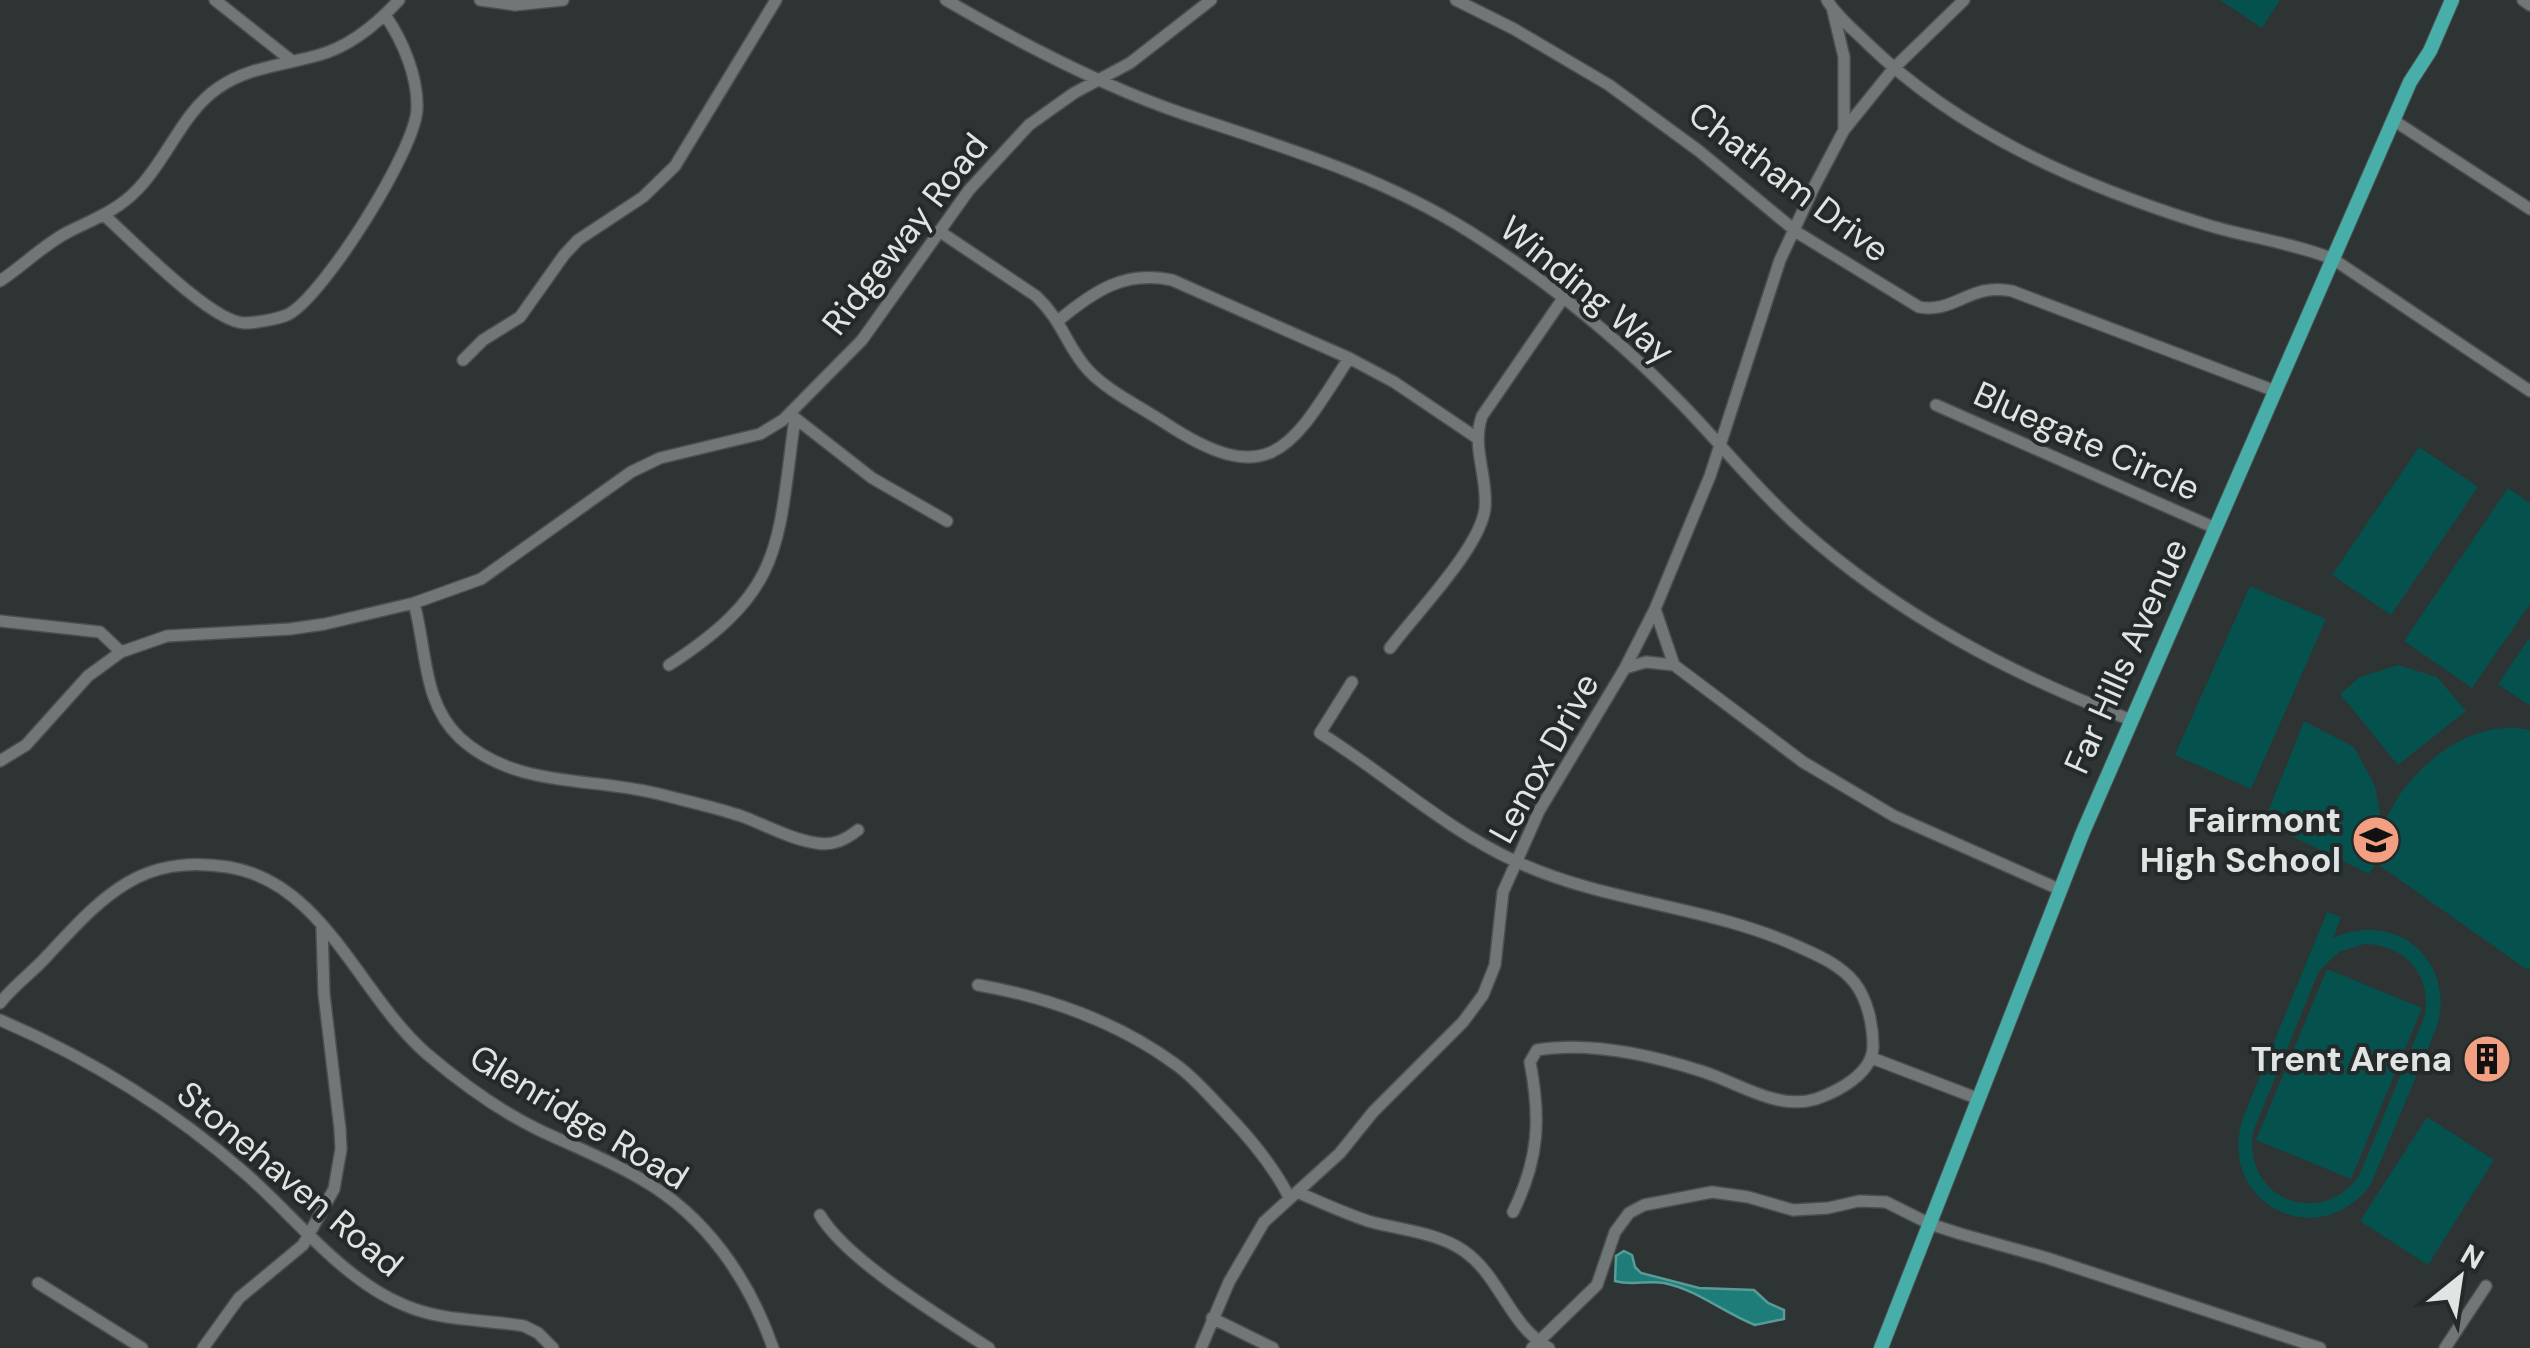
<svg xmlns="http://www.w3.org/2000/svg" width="2530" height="1348" viewBox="0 0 2530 1348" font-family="'DM Sans',sans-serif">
<rect width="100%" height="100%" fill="#2e3333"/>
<!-- green -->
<path fill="#05514e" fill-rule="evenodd" d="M2220,0H2280L2262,28Z
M2419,447L2478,487L2391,615L2332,575Z
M2508,488L2530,503V604L2472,688L2404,641Z
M2250,586L2326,619L2251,789L2175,755Z
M2530,637V706L2498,684Z
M2398,665L2437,677L2466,711L2398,765L2340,694L2360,677Z
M2304,721L2354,747L2375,786L2382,824C2389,814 2395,801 2402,791C2432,752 2480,719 2530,730V968L2526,969L2376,863L2369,874L2264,822Z
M2327,912L2341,917L2333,938C2397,909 2458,962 2436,1029L2371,1184C2319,1256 2215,1203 2243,1118ZM2364,944C2404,944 2432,975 2425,1015L2359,1176C2319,1230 2243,1198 2253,1132L2319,971L2339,952Z
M2327,969L2422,1008L2351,1179L2256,1140Z
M2427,1117L2494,1160L2428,1265L2360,1221Z"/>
<!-- water -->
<path fill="#1e7d79" stroke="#589c99" stroke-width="2.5" d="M1624,1251L1632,1255L1635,1267L1641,1273L1699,1288L1754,1290L1768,1303L1784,1310V1319L1755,1325C1724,1313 1698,1290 1664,1283C1648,1280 1632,1286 1615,1281L1616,1256Z"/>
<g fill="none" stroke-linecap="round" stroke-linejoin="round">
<!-- minor casing -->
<g stroke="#4b4f4f" stroke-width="14">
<path id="minor" d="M215,0L292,61
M480,0L515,5L563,0
M946,0C1020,43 1104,87 1184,114C1283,147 1381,176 1470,232C1544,279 1613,334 1675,397C1718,440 1755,488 1800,528C1898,615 2010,674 2131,720
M1456,0L1514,29L1609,85L1699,151L1798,233L1919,307C1954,314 1971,282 2012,291L2275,391
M1827,0C1837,17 1854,30 1868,44C1960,133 2080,185 2201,223C2244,237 2291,242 2333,259L2530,391
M2523,0L2530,5
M1833,11L1844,57V130
M2393,120L2530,209
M105,216C132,240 211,322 244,323C255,323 279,319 289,314C324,295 417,148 417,108C418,77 403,41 385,15
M939,231L1036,296C1063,321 1067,348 1089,371C1109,392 1141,407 1165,423C1271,493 1292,447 1349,358
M0,281C23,266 43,245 68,232C94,219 117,211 138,189C168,158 182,113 218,88C248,67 284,65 319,55C351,46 377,24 399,0
M1059,320C1094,291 1125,270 1172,280L1349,358L1394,382L1477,438
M463,360L483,340L520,317L564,255L578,240L643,197L675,166L776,0
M1936,405L2215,528
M790,414L872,478L947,521
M414,603C427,650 422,702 460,738C517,790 594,776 663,795C690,802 718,808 744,817C767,826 791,839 816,843C833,846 845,840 858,830
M1655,609L1674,665L1803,762L1894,816L2061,890
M0,621L100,632L121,652
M1390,648C1415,614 1481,547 1485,508C1488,476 1471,447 1482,416L1564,297
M669,665C786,589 777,545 795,418
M1625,668L1646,662L1674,665
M1352,682L1320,733C1387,775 1444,828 1515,861C1605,903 1706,905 1797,946C1817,955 1839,964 1854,982C1867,998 1873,1024 1873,1046C1873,1073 1839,1091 1816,1099C1777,1111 1737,1082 1701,1071C1651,1055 1590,1041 1537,1050L1530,1062C1541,1119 1539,1159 1513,1212
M0,761L26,745L88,676L121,652L167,636L290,629L325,624L414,603L481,579L631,472L660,458L760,434L783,420L862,340L969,190L1029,125L1074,93L1130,63L1211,0
M978,985C1047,997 1118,1022 1175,1064C1194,1077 1209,1096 1225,1112C1250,1138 1273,1165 1289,1197
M0,1003C14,985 33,972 48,955C102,897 140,853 228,867C324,882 359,995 427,1054C461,1083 498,1110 539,1130C573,1146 609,1160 641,1179C706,1216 749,1279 773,1348
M0,1020C91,1059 171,1108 246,1174C295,1217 343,1280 404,1305C443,1322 484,1319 524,1326L538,1333L553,1348
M1872,1058L1979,1099
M1297,1192C1320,1202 1344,1213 1368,1221C1399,1230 1437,1232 1464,1251C1500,1276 1509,1325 1549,1348
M820,1215C846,1260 943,1318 989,1348
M38,1283L142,1348
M1212,1318L1273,1348
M203,1348L239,1298L303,1245L334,1189L341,1149L340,1129L324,994L322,928
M1201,1348L1229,1282L1264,1222L1340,1153L1373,1112L1463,1022L1483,995L1495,965L1503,892L1539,811L1625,668L1655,609L1710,476L1780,260L1814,187L1844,130L1894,68L1964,0
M1532,1348L1597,1285L1615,1232L1629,1213L1644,1205L1712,1192L1748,1197L1793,1210L1828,1208L1859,1201L1886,1202L1930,1224L1961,1234L2047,1258L2320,1348
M2445,1348L2486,1286"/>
</g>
<!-- major casing -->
<g stroke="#4b4f4f" stroke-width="16">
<path id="major" d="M1881,1348L2083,832L2410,82L2430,51L2452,0"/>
</g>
<!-- minor -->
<use href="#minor" stroke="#707776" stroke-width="11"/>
<!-- major -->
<use href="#major" stroke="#47aeaa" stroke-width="14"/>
</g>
<!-- icons -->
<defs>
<g id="school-disc" transform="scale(2.5)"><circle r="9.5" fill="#f3a082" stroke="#242929"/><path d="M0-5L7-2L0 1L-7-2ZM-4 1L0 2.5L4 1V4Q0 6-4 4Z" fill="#111"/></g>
<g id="building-disc" transform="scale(2.5)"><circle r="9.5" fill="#f3a082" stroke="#242929"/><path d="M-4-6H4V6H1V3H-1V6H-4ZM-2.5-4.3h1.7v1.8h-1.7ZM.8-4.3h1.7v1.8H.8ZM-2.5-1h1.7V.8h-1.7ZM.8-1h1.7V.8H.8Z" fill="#111"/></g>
</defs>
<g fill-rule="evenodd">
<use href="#school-disc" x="2376" y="840"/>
<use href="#building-disc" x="2487" y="1059"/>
</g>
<g text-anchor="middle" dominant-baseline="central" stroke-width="8" stroke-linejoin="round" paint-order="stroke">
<!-- street labels -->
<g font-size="35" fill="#e0e4e3" stroke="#242929">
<text transform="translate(1789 182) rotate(37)">Chatham Drive</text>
<text transform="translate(905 234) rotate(-52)">Ridgeway Road</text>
<text transform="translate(1587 290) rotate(39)">Winding Way</text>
<text transform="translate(2087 441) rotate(24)">Bluegate Circle</text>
<text transform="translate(2126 656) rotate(-66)">Far Hills Avenue</text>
<text transform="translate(1544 758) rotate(-61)">Lenox Drive</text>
<text transform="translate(579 1117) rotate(31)">Glenridge Road</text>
<text transform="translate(290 1179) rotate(40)">Stonehaven Road</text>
</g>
<!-- poi labels -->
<g font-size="35" font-weight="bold" fill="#e0e4e3" stroke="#242929" text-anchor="end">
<text x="2341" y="820">Fairmont<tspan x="2341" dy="40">High School</tspan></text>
<text x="2452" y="1059">Trent Arena</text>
</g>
</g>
<!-- north arrow -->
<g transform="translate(2460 1278) rotate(30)" stroke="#242929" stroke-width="8" paint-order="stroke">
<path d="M0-8L18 38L0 25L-18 38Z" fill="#e0e4e3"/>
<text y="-15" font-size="28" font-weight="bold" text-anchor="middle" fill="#e0e4e3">N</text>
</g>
</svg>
